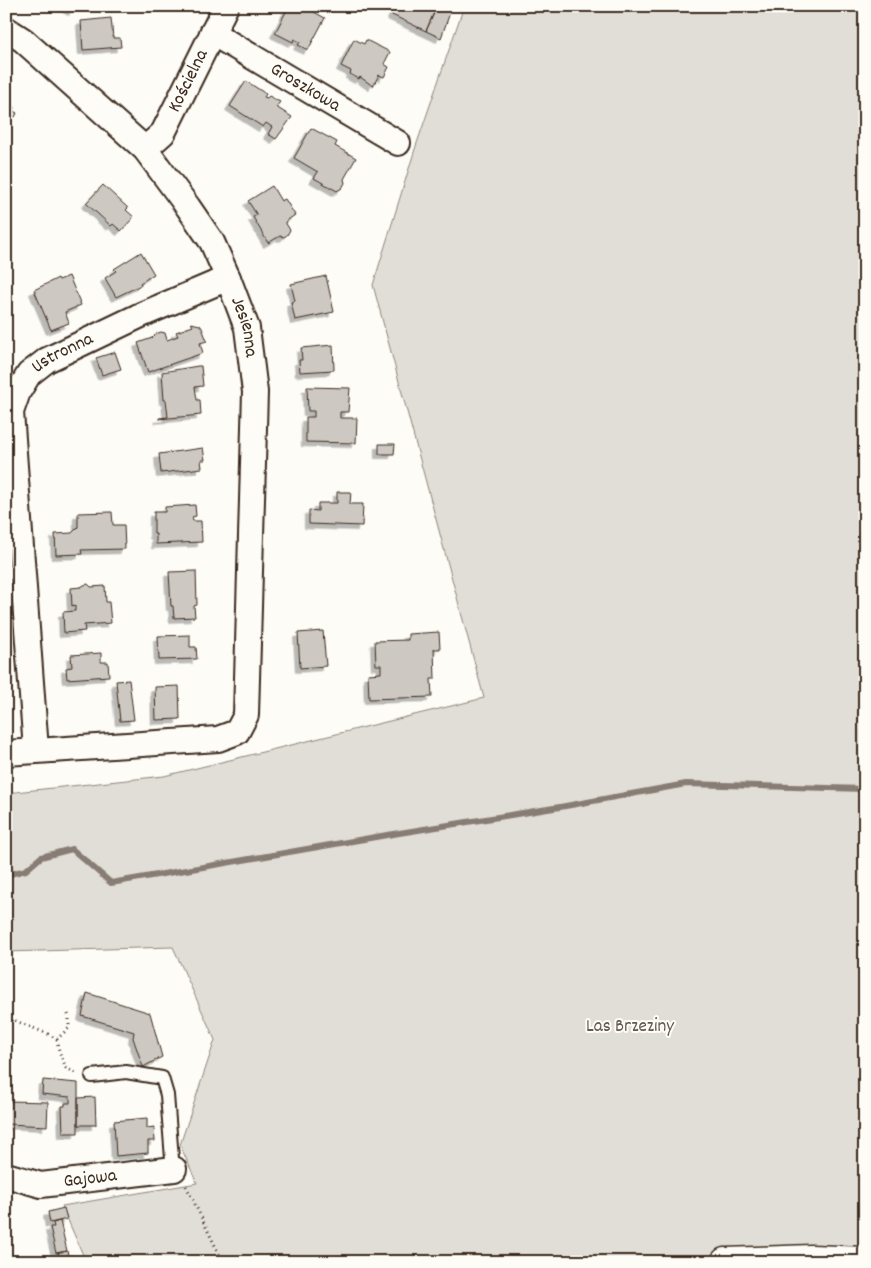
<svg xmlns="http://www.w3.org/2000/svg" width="871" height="1268" viewBox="0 0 871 1268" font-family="Dekko,sans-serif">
<defs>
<filter id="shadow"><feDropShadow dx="-4.5" dy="4.5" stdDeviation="0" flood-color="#0004"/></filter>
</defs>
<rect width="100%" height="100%" fill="#fdfcf7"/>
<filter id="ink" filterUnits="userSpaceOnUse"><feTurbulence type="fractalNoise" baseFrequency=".02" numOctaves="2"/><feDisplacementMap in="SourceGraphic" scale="10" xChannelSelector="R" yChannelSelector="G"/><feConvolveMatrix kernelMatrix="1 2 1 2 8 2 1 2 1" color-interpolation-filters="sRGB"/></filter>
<g filter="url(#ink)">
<!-- green -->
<path fill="#e1ded7" stroke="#8e847a" d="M464,6H865V1262H86L62,1206L197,1183L180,1145L215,1040L173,947L6,952V793L164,776L484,698L373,285L415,149Z"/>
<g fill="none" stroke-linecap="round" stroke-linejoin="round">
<!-- stream -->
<path stroke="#887d74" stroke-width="6" d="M6,875L26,870L41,857L72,849L111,883L387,835L560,807L686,784L865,789"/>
</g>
<!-- building -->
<path fill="#cdc8c2" stroke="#3b2a1e" filter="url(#shadow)" d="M63,6H76L73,11Z
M289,6H303L325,18L308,50L298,45L300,42L294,39L293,42L275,33Z
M396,6H437L426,31L392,15Z
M437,6L452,7L441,38L426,31Z
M111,18L113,38H120L121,47L83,50L81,21Z
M354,39L364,44L366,40L390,52L384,64L389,67L384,77L379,75L373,86L360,77L359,79L350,74L351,71L341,66Z
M246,81L266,94L264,97L267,98L269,96L280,102L276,107L292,117L276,139L268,134L272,127L266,123L263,127L230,106Z
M6,104L14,107L13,111L17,113L15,117L6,113Z
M311,128L337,142L335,146L356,158L344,179L345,183L342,188L337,191L314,178L318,172L294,158Z
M103,185L128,208L126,210L134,217L121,231L113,224L111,226L86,203Z
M272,186L281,201L285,199L295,215L285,222L290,230L287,235L284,237L280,236L268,243L253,217L257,215L248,201Z
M141,252L154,274L140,283L141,285L116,297L105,278L116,271L114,269Z
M69,276L81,305L65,312L69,323L51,330L34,290L58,278L59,280Z
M326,276L334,312L295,320L291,302L295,301L291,284Z
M191,323L200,325L202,328L207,341L200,343L203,353L148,372L138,343L152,338L156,334L161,332L165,333L167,340L178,336L176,332L193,326Z
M333,345L334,370L300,372L299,360H302L301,348Z
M115,352L121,369L102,375L96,358Z
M198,366H201L203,386L195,387L197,400H200L201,415L159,419V418L168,417L166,400H164L162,372Z
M307,387L350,388L348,412H340V418H357L356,443L306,442V417H314V411H308Z
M379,444H395L394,454H379Z
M203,448L205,460H201L202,468L161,473L159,454Z
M337,492H351L350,504H363L362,526L309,524V510L318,511V503H337Z
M195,505L196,516L192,517L193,521H201L202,542L156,544V534H154V512H165V507Z
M112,512L113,525H124L125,549L81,550L82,554L56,555L55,534L72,533L78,527V513Z
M196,571L197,605L194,606L195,617L174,618L173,606H171L169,572Z
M88,584L91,587L105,586L106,602H109L111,623L84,625L85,631L64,633L63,612L75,611V605L72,606L71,588L81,587L84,585Z
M323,631L326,666L300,668L298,633Z
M439,632L440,649H434L435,679H431L432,697L369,699L368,674L381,673V665H376L375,641L408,640V634Z
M190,635V647H196L197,659L159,660L158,636Z
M101,653V662H108L109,676L67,679L66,668L72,667L71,655Z
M129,680L134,720L120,721L116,681Z
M179,686L180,719L156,720L155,687Z
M87,993L150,1013L162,1057L143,1067L133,1038L134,1032L82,1016Z
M43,1080L78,1083V1133H63L62,1106H65V1103H70V1097L42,1094Z
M95,1097L96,1125H78V1098Z
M8,1101L48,1102L47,1126L7,1124Z
M147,1118V1128L154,1127L155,1141H148V1153L116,1156L114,1121Z
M64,1208L67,1219L50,1223L48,1212Z
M60,1221L67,1251L56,1253L50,1227H54L53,1223Z
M67,1251L70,1262H60L58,1253Z
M39,1259V1262H9V1260Z"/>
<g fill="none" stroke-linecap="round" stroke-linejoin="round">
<!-- lane casing -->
<g stroke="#3b2a1e" stroke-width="16">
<path id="lane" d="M6,573L22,572
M92,1076L126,1072L162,1078L167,1095L172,1159L170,1169"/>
</g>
<!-- street casing -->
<g stroke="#3b2a1e" stroke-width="28">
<g id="street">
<path id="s1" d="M6,29L23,40L145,149L188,207L212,242L228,278L247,328L255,392L246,715L237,732L218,739L6,753"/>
<path id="s2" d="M212,33L398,143"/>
<path id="s3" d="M145,149L163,133L226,6"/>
<path id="s4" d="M36,750L11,412L18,392L29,374L47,360L141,315L228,278"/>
<path id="s5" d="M6,1175L41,1185L174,1169"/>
</g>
</g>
<!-- secondary casing -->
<g stroke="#3b2a1e" stroke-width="31">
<path id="secondary" d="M725,1262L811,1259L865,1261"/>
</g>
<!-- path -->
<path stroke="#3b2a1e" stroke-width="3" stroke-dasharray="1 4" stroke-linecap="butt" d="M6,1017L48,1034L57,1039L69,1028V1017L67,1011
M57,1039L59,1051L66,1068L78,1074
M186,1186L223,1262"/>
<!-- lane -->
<use href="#lane" stroke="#fdfcf7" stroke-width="12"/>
<!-- street -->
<use href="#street" stroke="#fdfcf7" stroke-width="24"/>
<!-- secondary -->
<use href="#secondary" stroke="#fdfcf7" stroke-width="28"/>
</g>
</g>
<g text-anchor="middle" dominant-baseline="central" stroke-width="4" stroke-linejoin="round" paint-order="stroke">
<!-- street labels -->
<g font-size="19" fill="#3b2a1e" stroke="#fdfcf7">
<text stroke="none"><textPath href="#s3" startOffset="82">Kościelna</textPath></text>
<text stroke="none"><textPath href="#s2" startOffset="108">Groszkowa</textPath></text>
<text stroke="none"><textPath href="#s1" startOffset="390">Jesienna</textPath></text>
<text stroke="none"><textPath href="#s4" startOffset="421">Ustronna</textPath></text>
<text stroke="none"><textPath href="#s5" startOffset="86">Gajowa</textPath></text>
</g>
<!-- park labels -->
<g font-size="19" fill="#64574c" stroke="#fdfcf7">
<text x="630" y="1027">Las Brzeziny</text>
</g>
</g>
<!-- margin -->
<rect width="871" height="1268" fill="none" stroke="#fdfcf7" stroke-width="25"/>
<rect x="12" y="12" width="846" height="1243" fill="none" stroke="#3b2a1e" stroke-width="2" filter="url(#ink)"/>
</svg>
